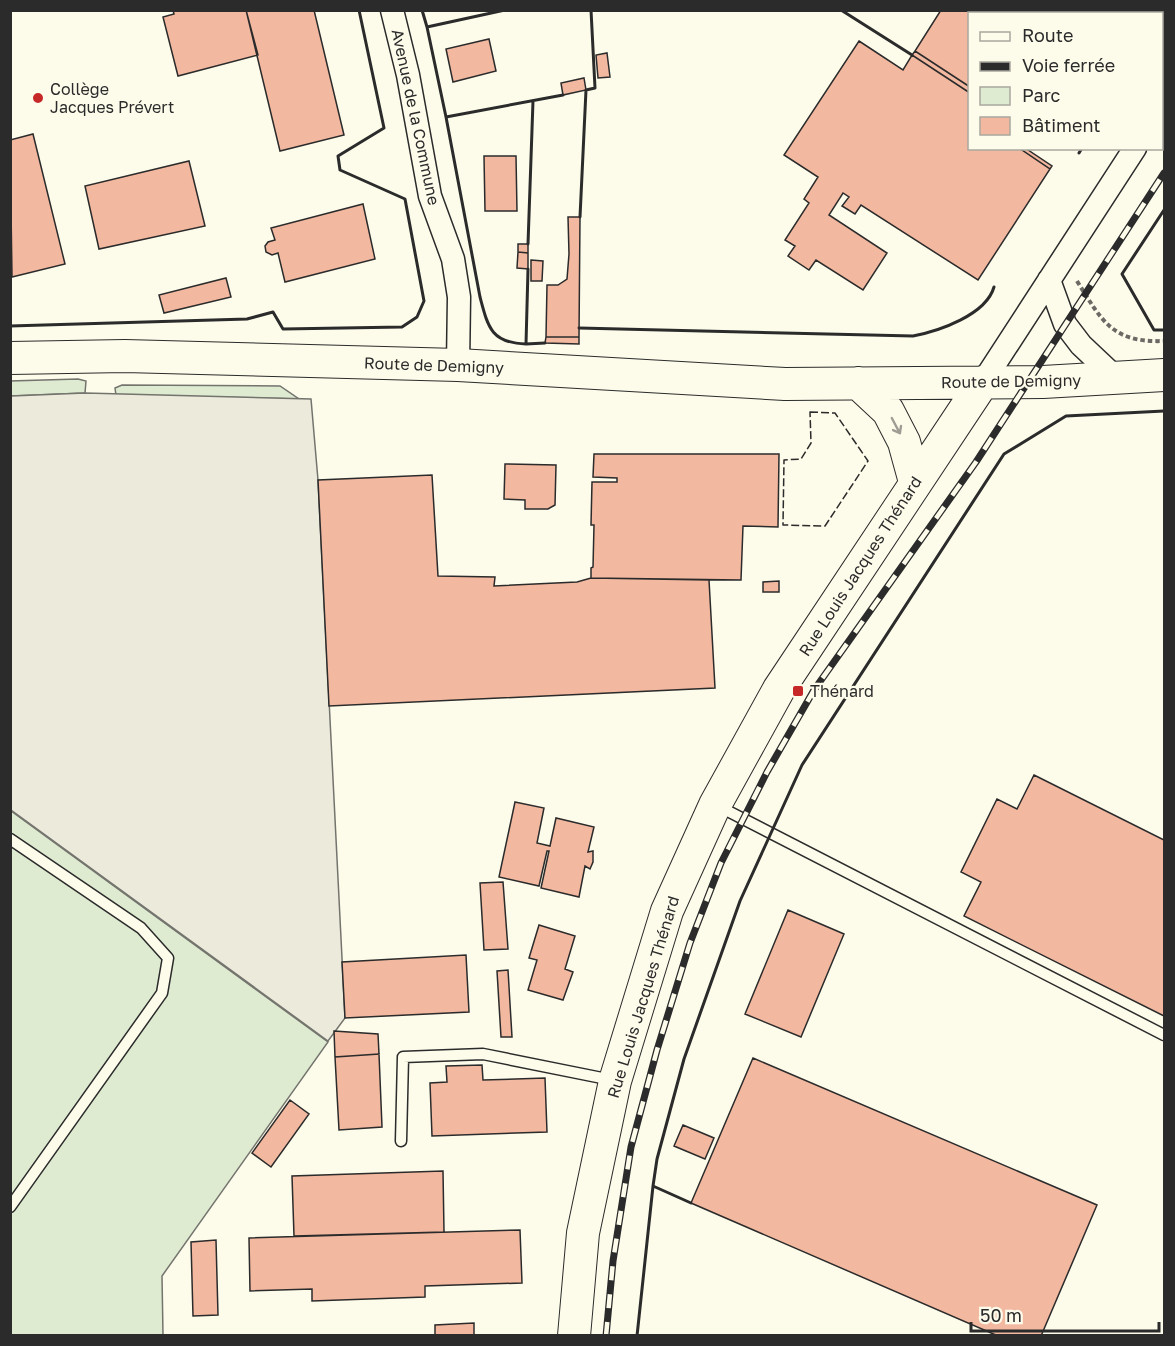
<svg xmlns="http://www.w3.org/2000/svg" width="1175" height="1346" viewBox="0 0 1175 1346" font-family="'Golos Text',sans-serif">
<rect width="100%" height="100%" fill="#fdfbea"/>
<!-- green -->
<path fill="#deebd1" stroke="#74746e" stroke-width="1.5" d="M78,379L86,381L85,393L11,396L10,381Z
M122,385L280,386L299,399L116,395L115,388Z
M11,811L328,1042L162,1276L163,1335H11Z"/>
<!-- parking -->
<path fill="#eceadb" stroke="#74746e" stroke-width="1.5" d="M85,393L311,399L318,480L345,1018L328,1041L11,810V396Z"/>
<!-- building -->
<path fill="#f2b8a0" stroke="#2b2b2b" stroke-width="1.5" d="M173,10H246L258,55L178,76L163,17L174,14Z
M246,10H314L344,135L280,151Z
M941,10H1071L1076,14H970V87L915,51Z
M1102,10H1147L1145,14H1100Z
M489,39L496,71L453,82L446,49Z
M859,41L903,70L912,55L970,93V148H1019L1050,169L978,280L861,205L855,214L842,206L849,197L843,193L829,215L887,253L863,290L816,260L809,270L788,256L795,246L785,240L809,203L804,199L818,177L784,155Z
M915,51L970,87V93L912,55Z
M607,53L610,77L598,78L596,55Z
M584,78L586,90L563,95L561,83Z
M33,134L65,264L12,277L10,140Z
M1019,148H1025L1052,166L1050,169Z
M484,156H516L517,211H485Z
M189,161L205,226L99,249L85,186Z
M363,204L375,259L285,282L278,253L272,255L266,252L265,246L268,242L275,240L271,228Z
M568,217H580L579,337H546L547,285H558L567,279L569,254Z
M518,244H528V253L518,252Z
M518,252L528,253V269L517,268Z
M531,260L543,261L542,281H531Z
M226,278L231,297L164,313L159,295Z
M546,337H579V344L545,343Z
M594,454H779L778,527L743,526L741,580L591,578V568L593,567L594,525H591L592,482H617V478L593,477Z
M505,464L556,465L555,505L548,509H525V500L504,499Z
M432,475L438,576L495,577L494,586L577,582L591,578L709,580L715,688L329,706L318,480Z
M779,581V592H763V582Z
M1034,775L1164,840V1016L964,916L981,882L961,872L997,799L1017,809Z
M515,802L544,808L537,843L550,846L556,818L594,827L588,852L593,851V862L590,869L585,866L579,897L541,888L549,851H547L539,886L499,877Z
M503,882L508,949L484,950L480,883Z
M788,910L844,934L801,1037L745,1014Z
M539,925L575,936L565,969L573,972L563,1000L528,990L537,960L529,958Z
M466,955L469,1012L345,1018L342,962Z
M508,970L512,1037H501L497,971Z
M334,1031L378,1034L379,1054L335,1057Z
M379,1054L382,1127L339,1130L335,1057Z
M753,1058L1097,1205L1041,1336H998L691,1203Z
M482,1065L483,1080L545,1078L547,1132L432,1136L430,1083L447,1082L446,1066Z
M290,1100L309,1114L271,1167L252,1153Z
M683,1125L714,1138L705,1159L674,1146Z
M443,1171L444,1232L294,1236L292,1176Z
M520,1230L522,1283L425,1286V1297L312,1301V1289L250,1291L249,1238Z
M216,1240L218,1315L193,1316L191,1242Z
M474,1323V1336H435V1325Z"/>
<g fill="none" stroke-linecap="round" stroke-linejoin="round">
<!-- service casing -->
<g stroke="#2b2b2b" stroke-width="13">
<path id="service" d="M718,806L1164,1035
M10,839L141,928L168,958L162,993L10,1207
M401,1141L403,1057L483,1054L612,1080"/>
</g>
<!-- minor casing -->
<g stroke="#2b2b2b" stroke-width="25">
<path id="minor" d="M392,10L408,75L430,196L453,259L459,297L458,365
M1162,107L1164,103
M1049,280L1065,324L1081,345L1116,378
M983,382L1135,148"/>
</g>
<!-- secondary casing -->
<g stroke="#2b2b2b" stroke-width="34">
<path id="secondary" d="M10,358L125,356L458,365L785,384L1043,382L1164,375
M858,383L888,411L904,442L915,482
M574,1336L583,1233L615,1081L667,911L715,805L779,689L983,382"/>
</g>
<!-- path -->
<path stroke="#6a6964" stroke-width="4" stroke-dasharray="4.5 3" stroke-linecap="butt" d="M1077,281C1102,321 1112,343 1164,341"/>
<!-- service -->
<use href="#service" stroke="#fdfbea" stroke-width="10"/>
<!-- minor -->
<use href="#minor" stroke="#fdfbea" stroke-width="22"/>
<!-- secondary -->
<use href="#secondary" stroke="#fdfbea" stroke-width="32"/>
<!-- rail casing -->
<g stroke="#2b2b2b" stroke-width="7">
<path id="rail" d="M606,1336L613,1261L631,1147L657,1050L690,943L721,863L767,772L814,690L976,462L1164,173"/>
</g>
<!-- rail -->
<use href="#rail" stroke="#fdfbea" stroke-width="4.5" stroke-dasharray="14" stroke-linecap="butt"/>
<!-- fence -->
<path stroke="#2b2b2b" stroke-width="1.5" stroke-dasharray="8 3" stroke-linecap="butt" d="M810,412L835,413L868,461L825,526L783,525L784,460L801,459L811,443Z"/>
<!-- wall -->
<path stroke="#2b2b2b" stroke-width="3" d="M422,10L427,27
M841,10L912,55
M1162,31L1164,26
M446,117L427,27L505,10
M1079,153L1082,148
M1164,210L1122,274L1154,330H1164
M580,217L586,90L595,88L591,10
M528,244L533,101
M528,269L526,344C491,343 488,327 480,297L446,117L563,95
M10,326L247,319L273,312L283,329L402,327L417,317L424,301L405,199L340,170L338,156L384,128L359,10
M579,328L913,336C939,331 986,315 994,287
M526,344L545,343
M691,1203L653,1186L657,1159L684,1059L740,901L802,765L1004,454L1066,416L1164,411
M637,1336L653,1186"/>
</g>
<!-- one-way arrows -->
<defs><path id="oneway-shaft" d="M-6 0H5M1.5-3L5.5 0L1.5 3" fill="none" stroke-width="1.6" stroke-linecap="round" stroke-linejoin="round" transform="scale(1.5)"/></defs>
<use stroke="#9e9d94" href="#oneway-shaft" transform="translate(896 426) rotate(62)"/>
<!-- markers -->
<g fill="#c62828" stroke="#fdfbea" stroke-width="2">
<circle cx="38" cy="98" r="6"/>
<rect x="792" y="685" width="12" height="12" rx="3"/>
</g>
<g text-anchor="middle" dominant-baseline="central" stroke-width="4.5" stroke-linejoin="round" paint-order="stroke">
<!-- poi labels -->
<g font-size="16" fill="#2b2b2b" stroke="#fdfbea" text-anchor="start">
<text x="50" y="89">Collège<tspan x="50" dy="18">Jacques Prévert</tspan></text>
<text x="810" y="691">Thénard</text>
</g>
<!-- street labels -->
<g font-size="16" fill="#2b2b2b" stroke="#fdfbea">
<text transform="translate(416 117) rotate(78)">Avenue de la Commune</text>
<text transform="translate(434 365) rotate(2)">Route de Demigny</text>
<text transform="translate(1011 381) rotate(-1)">Route de Demigny</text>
<text transform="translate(860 566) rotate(-57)">Rue Louis Jacques Thénard</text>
<text transform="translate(643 997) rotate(-73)">Rue Louis Jacques Thénard</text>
</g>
</g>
<!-- border -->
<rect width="1175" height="1346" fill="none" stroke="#2b2b2b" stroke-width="24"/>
<!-- legend -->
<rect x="968" y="12" width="195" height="138" fill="#fdfbea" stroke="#a9a89e" stroke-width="1.5"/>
<rect x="980" y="32" width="30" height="9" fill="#fdfbea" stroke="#a9a89e" stroke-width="1.5"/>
<text x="1022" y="42" font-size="18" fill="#2b2b2b">Route</text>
<rect x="980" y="62" width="30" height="9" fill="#2b2b2b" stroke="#a9a89e" stroke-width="1.5"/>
<text x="1022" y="72" font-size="18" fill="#2b2b2b">Voie ferrée</text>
<rect x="980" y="87" width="30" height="18" fill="#deebd1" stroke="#a9a89e" stroke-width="1.5"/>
<text x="1022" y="102" font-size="18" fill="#2b2b2b">Parc</text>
<rect x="980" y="117" width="30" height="18" fill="#f2b8a0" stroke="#a9a89e" stroke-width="1.5"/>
<text x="1022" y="132" font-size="18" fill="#2b2b2b">Bâtiment</text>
<!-- scale -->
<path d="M971 1322v9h188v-9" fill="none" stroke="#2b2b2b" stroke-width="3"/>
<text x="980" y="1322" font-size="18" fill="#2b2b2b" stroke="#fdfbea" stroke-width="4.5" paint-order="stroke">50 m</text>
</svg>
